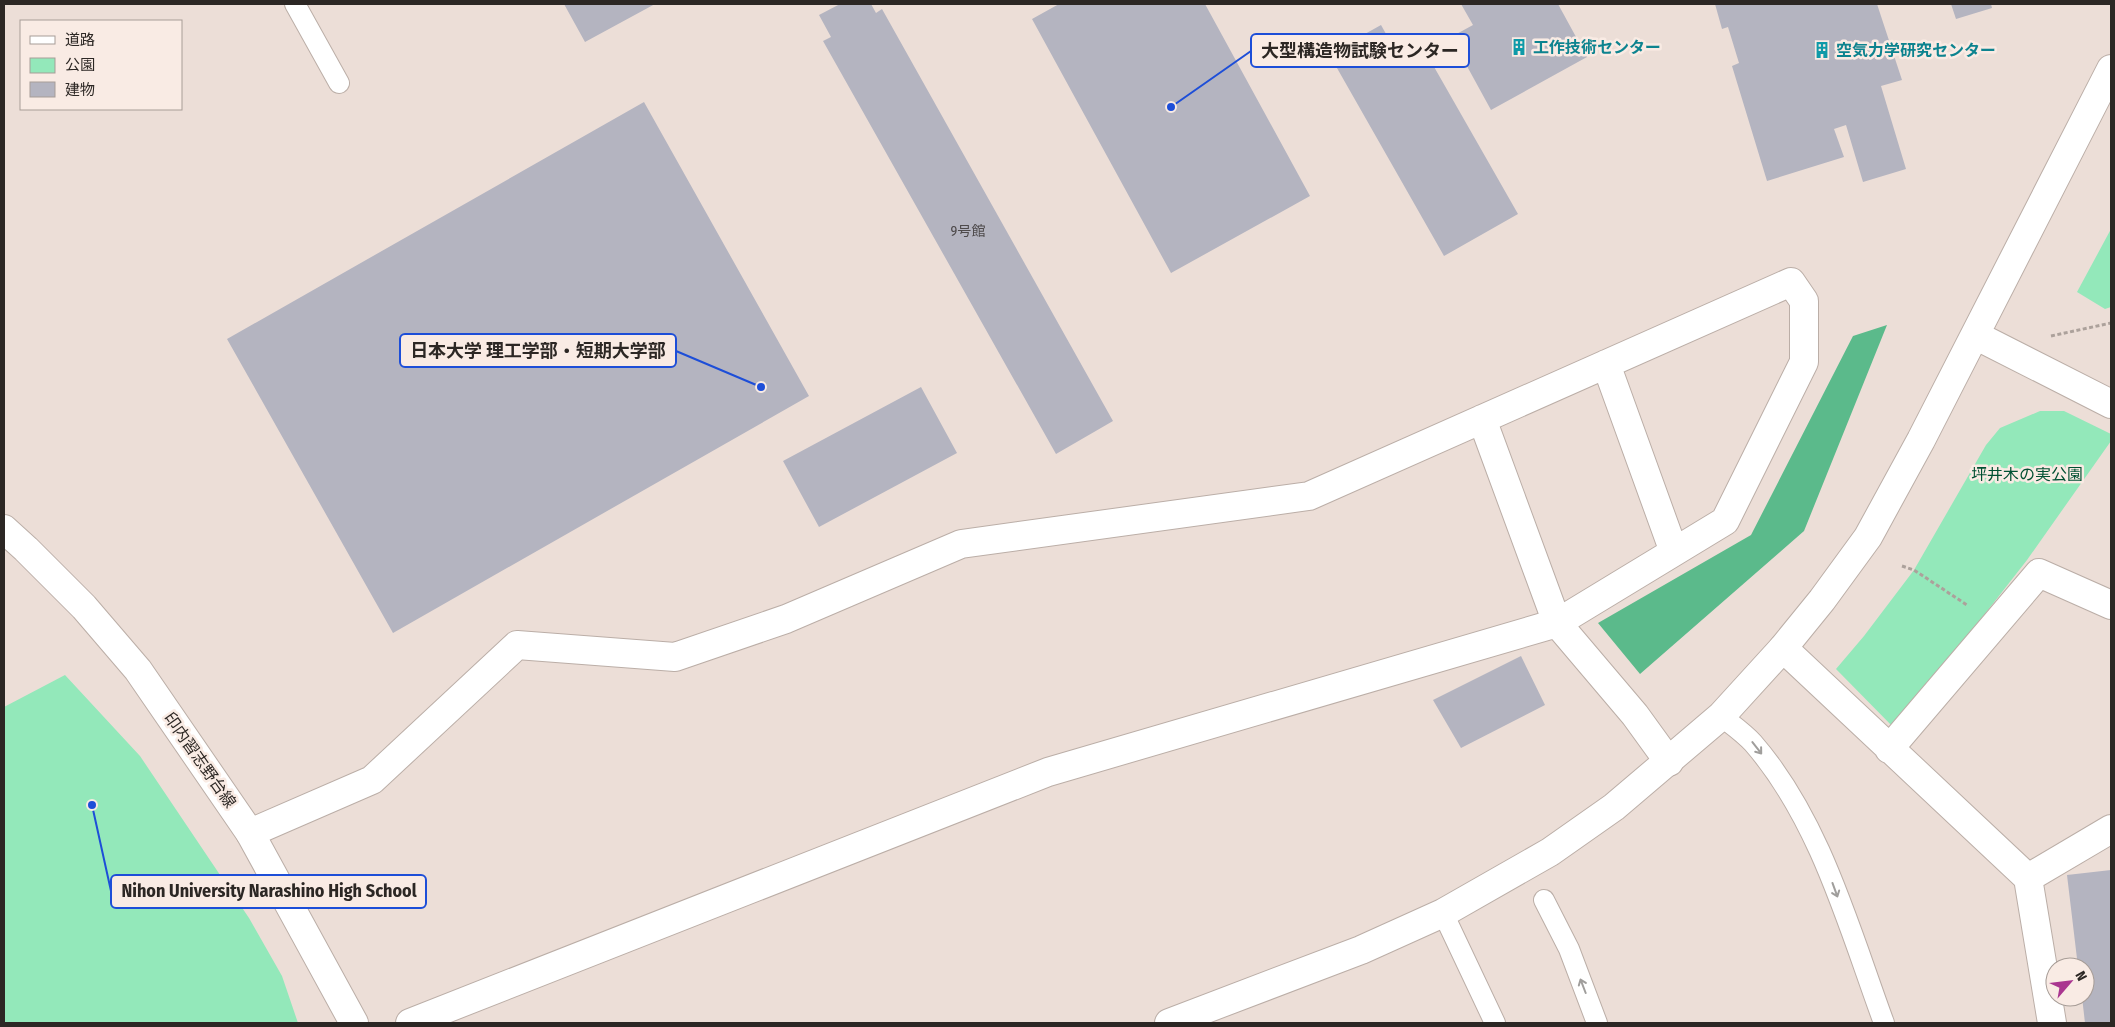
<svg xmlns="http://www.w3.org/2000/svg" width="2115" height="1027" viewBox="0 0 2115 1027" font-family="'Fira Sans Condensed','Noto Sans JP',sans-serif">
<rect width="100%" height="100%" fill="#ecded7"/>
<!-- green -->
<path fill="#93e8ba" d="M2111,229V307L2105,309L2077,292Z
M2040,411H2064L2111,434V441L2027,560L1895,729L1836,669L1864,636L1914,570L1986,445L2000,428Z
M65,675L140,756L249,918L282,976L298,1023H4V707Z"/>
<!-- forest -->
<path fill="#5bba8b" d="M1887,325L1804,531L1640,674L1598,623L1751,535L1853,336Z"/>
<!-- building -->
<path fill="#b4b4c0" d="M564,4H655L585,42Z
M840,4H871L876,13L882,9L1113,421L1056,454L823,41L831,37L819,15Z
M1059,4H1205L1310,196L1171,273L1032,19Z
M1461,4H1558L1587,57L1491,110L1451,37L1473,25Z
M1715,4H1877L1902,80L1881,86L1906,169L1863,182L1846,125L1834,129L1844,157L1767,181L1732,66L1739,63L1728,27L1722,29Z
M1951,4H1991L1992,8L1956,19Z
M1381,25L1399,57L1421,44L1518,214L1444,256L1329,54Z
M644,102L809,396L393,633L227,339Z
M921,387L957,453L819,527L783,461Z
M1521,656L1545,705L1461,748L1433,700Z
M2111,870V1023H2085L2082,997H2085V967H2078L2067,875Z"/>
<g fill="none" stroke-linecap="round" stroke-linejoin="round">
<!-- service casing -->
<g stroke="#bbaea7" stroke-width="22">
<path id="service" d="M295,4L339,83
M1721,716C1731,724 1744,733 1753,743C1820,820 1849,928 1884,1023
M1544,900L1569,949L1597,1023
M1443,913L1495,1023"/>
</g>
<!-- minor casing -->
<g stroke="#bbaea7" stroke-width="30">
<path id="minor" d="M1606,364L1674,552
M1482,419L1557,623L1635,715L1669,762
M1783,648L2028,878L2052,1023
M1889,749L2039,573L2111,605
M250,833L372,780L517,645L675,657L786,619L961,544L1309,496L1791,282L1804,301V362L1725,521L1557,623L1048,772L410,1023
M2028,878L2111,829"/>
</g>
<!-- tertiary casing -->
<g stroke="#bbaea7" stroke-width="30">
<path id="tertiary" d="M1975,335L2111,404
M4,529L26,549L84,607L138,670L250,833L354,1023
M1169,1023L1361,950L1443,913L1550,852L1614,807L1721,716L1783,648L1822,600L1868,537L1921,440L2111,69"/>
</g>
<!-- path -->
<path stroke="#aca19b" stroke-width="3" stroke-dasharray="4 2.5" stroke-linecap="butt" d="M2051,336L2111,323
M1902,566L1914,570L1967,605"/>
<!-- service -->
<use href="#service" stroke="#fff" stroke-width="20"/>
<!-- minor -->
<use href="#minor" stroke="#fff" stroke-width="28"/>
<!-- tertiary -->
<use href="#tertiary" stroke="#fff" stroke-width="28"/>
</g>
<!-- one-way arrows -->
<defs><path id="oneway-shaft" d="M-6 0H5M1.5-3L5.5 0L1.5 3" fill="none" stroke-width="1.6" stroke-linecap="round" stroke-linejoin="round" transform="scale(1.25)"/></defs>
<g stroke="#a09e9c">
<use href="#oneway-shaft" transform="translate(1757 748) rotate(52)"/>
<use href="#oneway-shaft" transform="translate(1835 890) rotate(70)"/>
<use href="#oneway-shaft" transform="translate(1583 986) rotate(-111)"/>
</g>
<!-- icons -->
<defs>
<g id="building-bare" transform="scale(1.35)"><path d="M-4-6H4V6H1V3H-1V6H-4ZM-2.5-4.3h1.7v1.8h-1.7ZM.8-4.3h1.7v1.8H.8ZM-2.5-1h1.7V.8h-1.7ZM.8-1h1.7V.8H.8Z" fill="#0f9aa8" stroke="#f9ebe4" stroke-width="2.5" paint-order="stroke"/></g>
</defs>
<g fill-rule="evenodd">
<use href="#building-bare" x="1519" y="47"/>
<use href="#building-bare" x="1822" y="50"/>
</g>
<g text-anchor="middle" dominant-baseline="central" stroke-width="5" stroke-linejoin="round" paint-order="stroke">
<!-- number labels -->
<g font-size="14" fill="#4e4a4b">
<text x="968" y="231">9号館</text>
</g>
<!-- culture labels -->
<g font-size="16" font-weight="bold" fill="#0d838f" stroke="#f9ebe4" text-anchor="start">
<text x="1533" y="47">工作技術センター</text>
<text x="1836" y="50">空気力学研究センター</text>
</g>
<!-- park labels -->
<g font-size="16" fill="#005032" stroke="#f9ebe4">
<text x="2027" y="474">坪井木の実公園</text>
</g>
<!-- street labels -->
<g font-size="16" fill="#2c2724" stroke="#f9ebe4">
<text transform="translate(200 760) rotate(55)">印内習志野台線</text>
</g>
</g>
<!-- callouts -->
<path fill="none" stroke="#1d4ed8" stroke-width="2" d="M1171 107L1251 51M761 387L676 351M92 805L111 891"/>
<g fill="#1d4ed8" stroke="#f9ebe4" stroke-width="2">
<circle cx="1171" cy="107" r="5"/>
<circle cx="761" cy="387" r="5"/>
<circle cx="92" cy="805" r="5"/>
</g>
<g fill="#f9ebe4" stroke="#1d4ed8" stroke-width="2">
<rect x="1251" y="34" width="218" height="33" rx="5"/>
<rect x="400" y="334" width="276" height="33" rx="5"/>
<rect x="111" y="875" width="315" height="33" rx="5"/>
</g>
<g font-size="18" text-anchor="middle" font-weight="bold" fill="#2c2724">
<text x="1360" y="57">大型構造物試験センター</text>
<text x="538" y="357">日本大学 理工学部・短期大学部</text>
<text x="269" y="897">Nihon University Narashino High School</text>
</g>
<!-- border -->
<rect width="2115" height="1027" fill="none" stroke="#2c2724" stroke-width="10"/>
<!-- legend -->
<rect x="20" y="20" width="162" height="90" fill="#f9ebe4" stroke="#a79d97"/>
<rect x="30" y="36" width="25" height="8" fill="#ffffff" stroke="#a79d97"/>
<text x="65" y="45" font-size="15" fill="#2c2724">道路</text>
<rect x="30" y="58" width="25" height="15" fill="#93e8ba" stroke="#a79d97"/>
<text x="65" y="70" font-size="15" fill="#2c2724">公園</text>
<rect x="30" y="82" width="25" height="15" fill="#b4b4c0" stroke="#a79d97"/>
<text x="65" y="95" font-size="15" fill="#2c2724">建物</text>
<!-- north arrow -->
<g transform="translate(2070 982) rotate(62)"><circle r="24" fill="#f9ebe4" stroke="#a79d97"/>
<path d="M0-4L9 19L0 12L-9 19Z" fill="#aa3690"/>
<text y="-8" font-size="14" font-weight="bold" text-anchor="middle" fill="#2c2724">N</text>
</g>
</svg>
